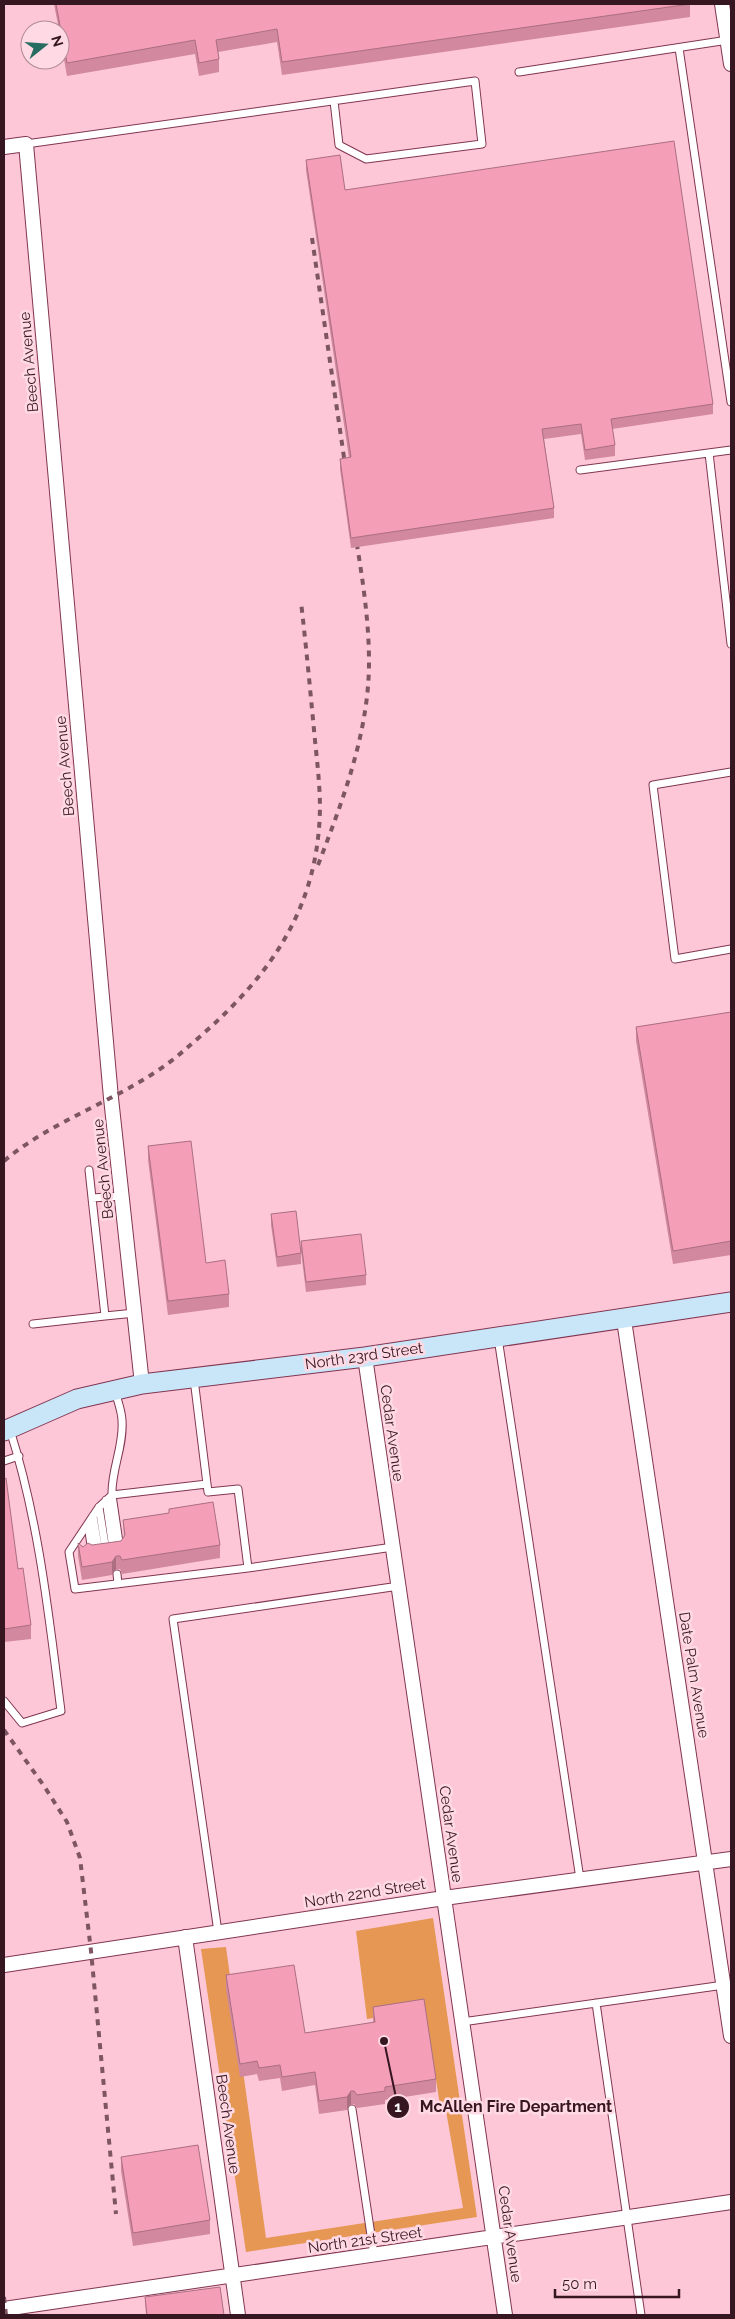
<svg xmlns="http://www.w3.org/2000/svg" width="735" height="2319" viewBox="0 0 735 2319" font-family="Raleway,sans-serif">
<rect width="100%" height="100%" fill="#fdc7d7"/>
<!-- green -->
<path fill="#e59753" d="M433,1918L477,2217L246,2252L201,1949L226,1947L266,2238L463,2208L445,2105H440L425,2011L367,2019L356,1931Z"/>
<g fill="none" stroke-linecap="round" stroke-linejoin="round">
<!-- lane casing -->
<g stroke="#813651" stroke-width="9">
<path id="lane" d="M679,48L731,402
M519,72L728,40
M26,144L475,81L482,144L366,159L339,145L334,101
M709,453L731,644
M580,470L731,450
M731,772L653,785L675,959L731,949
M89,1170L92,1198L122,1196
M92,1198L105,1316L135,1313
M33,1324L105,1316
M498,1338L580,1879
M194,1379L208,1492L238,1489L248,1568
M115,1390C117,1400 122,1411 122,1421C124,1446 111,1470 112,1495L99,1507L69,1552L75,1589L248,1568L393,1547
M4,1461L19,1456
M106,1500L113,1549
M99,1507L106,1551
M93,1516L99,1552
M88,1524L92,1553
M120,1549L112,1495L207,1484
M117,1574L118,1584
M4,1701L22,1723L61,1711C49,1617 39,1521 10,1430
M218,1932L173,1619L399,1586
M596,2003L641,2315
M462,2022L724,1985
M352,2109L374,2255"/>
</g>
<!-- street casing -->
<g stroke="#813651" stroke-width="16">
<path id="street" d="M722,4L731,64
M4,147L26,144L111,1098L142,1384
M624,1320L731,2036
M365,1357L505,2315
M185,1937L238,2315
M4,1965L444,1898L731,1859
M4,2309L731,2202"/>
</g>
<!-- secondary casing -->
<g stroke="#813651" stroke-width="21">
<path id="secondary" d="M4,1431L77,1399L142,1384L365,1357L731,1302"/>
</g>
<!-- lane -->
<use href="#lane" stroke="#fff" stroke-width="7"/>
<!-- street -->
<use href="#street" stroke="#fff" stroke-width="14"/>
<!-- secondary -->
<use href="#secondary" stroke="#c9e6f9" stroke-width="19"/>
<!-- rail -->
<path stroke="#7e5663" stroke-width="4" stroke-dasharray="6 6" stroke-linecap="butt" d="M312,238L346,471
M318,865C343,800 369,732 369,662C369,619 362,575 355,533
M4,1161C49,1123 108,1104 157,1071C174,1060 188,1047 204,1033C267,977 312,916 319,828C322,796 317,763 314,730C310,688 306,645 301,602
M4,1730L44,1786L67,1822L80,1858L91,1951L116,2214
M4,2297L6,2315"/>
</g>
<!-- wall -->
<path fill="#d2889e" d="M54,4H690V17L282,75L277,42L218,52L219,59V72L199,76L195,54L67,76L60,37V30H59Z
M306,160L345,190L713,404V414L612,429L615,445V456L585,460L581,434L544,439L554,508V518L351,548L340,469V459L349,458L306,170Z
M731,1012V1255L673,1264L636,1041V1027Z
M148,1146L206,1263L229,1294V1307L168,1315L148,1160Z
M271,1214L301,1253V1264L277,1267L271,1225Z
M301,1241L366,1275V1285L306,1292L301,1251Z
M4,1479L18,1569L31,1625V1639L4,1642Z
M169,1509L220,1545V1558L122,1574L120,1569H116L112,1575L82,1580L78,1556V1543L83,1547L121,1541L124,1538L123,1520L169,1513Z
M226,1975L305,2033L373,2023V2007L436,2079V2092L385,2100V2104L357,2108L354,2104H351L347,2110L319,2114L315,2085L282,2091L280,2078L259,2081L257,2074L240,2077L226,1989Z
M121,2157L210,2220V2234L133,2246L121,2171Z
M145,2297L224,2315H146Z"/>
<!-- shaded-wall -->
<path fill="#ab6f81" d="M116,1556V1569L112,1575V1562Z
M351,2091V2104L347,2110V2097Z"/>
<!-- building -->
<path fill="#f49eb8" stroke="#ab6f81" d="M56,4H690L282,62L277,29L216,40L219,59L199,63L195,40L67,63Z
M674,141L713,404L611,419L615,445L585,450L581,424L542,429L554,508L351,538L340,459L351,457L306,160L340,155L345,190Z
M731,1012V1241L673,1251L636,1027Z
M191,1141L206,1263L225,1260L229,1294L168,1301L148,1146Z
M296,1211L301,1253L277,1257L271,1214Z
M361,1234L366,1275L306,1282L301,1241Z
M6,1478L18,1569L23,1568L31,1625L4,1629V1479Z
M213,1502L220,1545L122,1560L120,1556H116L112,1562L82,1567L78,1543L83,1547L88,1543L92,1545L121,1541L125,1535L123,1520L169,1513V1509Z
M294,1965L305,2033L375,2022L373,2007L424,1999L436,2079L385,2087V2091L357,2095L354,2091H351L347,2097L319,2101L315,2072L282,2077L280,2065L259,2068L257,2061L240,2064L226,1975Z
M198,2145L210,2220L133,2233L121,2157Z
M220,2287L224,2315H147L145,2297Z"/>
<g text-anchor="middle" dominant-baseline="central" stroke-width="5" stroke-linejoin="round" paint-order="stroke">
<!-- street labels -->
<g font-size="15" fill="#361621" stroke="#ffdae4">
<text transform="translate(29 362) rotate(-95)">Beech Avenue</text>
<text transform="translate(65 766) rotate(-95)">Beech Avenue</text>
<text transform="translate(103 1169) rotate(-96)">Beech Avenue</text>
<text transform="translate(364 1356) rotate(-8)">North 23rd Street</text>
<text transform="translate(392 1433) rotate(82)">Cedar Avenue</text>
<text transform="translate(694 1675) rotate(81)">Date Palm Avenue</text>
<text transform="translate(451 1834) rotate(82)">Cedar Avenue</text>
<text transform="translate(365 1893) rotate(-9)">North 22nd Street</text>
<text transform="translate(228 2124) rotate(82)">Beech Avenue</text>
<text transform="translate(510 2234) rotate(82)">Cedar Avenue</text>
<text transform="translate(365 2240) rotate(-8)">North 21st Street</text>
</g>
</g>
<!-- callouts -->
<path fill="none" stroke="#361621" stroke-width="2" d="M384 2041L398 2107"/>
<g fill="#361621" stroke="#ffdae4" stroke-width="2">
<circle cx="384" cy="2041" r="5"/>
<circle cx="398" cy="2107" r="12"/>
</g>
<g font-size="15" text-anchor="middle" font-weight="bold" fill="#fff">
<text x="398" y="2112">1</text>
</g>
<g font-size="16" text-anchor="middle" font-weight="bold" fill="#361621" stroke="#ffdae4" stroke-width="5" stroke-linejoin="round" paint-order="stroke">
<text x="516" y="2112">McAllen Fire Department</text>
</g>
<!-- border -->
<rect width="735" height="2319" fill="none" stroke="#361621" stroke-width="10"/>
<!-- north arrow -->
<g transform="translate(45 45) rotate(73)"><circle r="24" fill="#ffdae4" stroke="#af8c96"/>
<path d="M0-4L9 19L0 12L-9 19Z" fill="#266c60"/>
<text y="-8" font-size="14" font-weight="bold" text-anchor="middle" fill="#361621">N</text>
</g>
<!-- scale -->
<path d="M555 2289v8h124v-8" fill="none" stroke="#361621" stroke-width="2.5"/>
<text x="562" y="2289" font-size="15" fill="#361621" stroke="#ffdae4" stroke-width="4" paint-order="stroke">50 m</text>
</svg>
